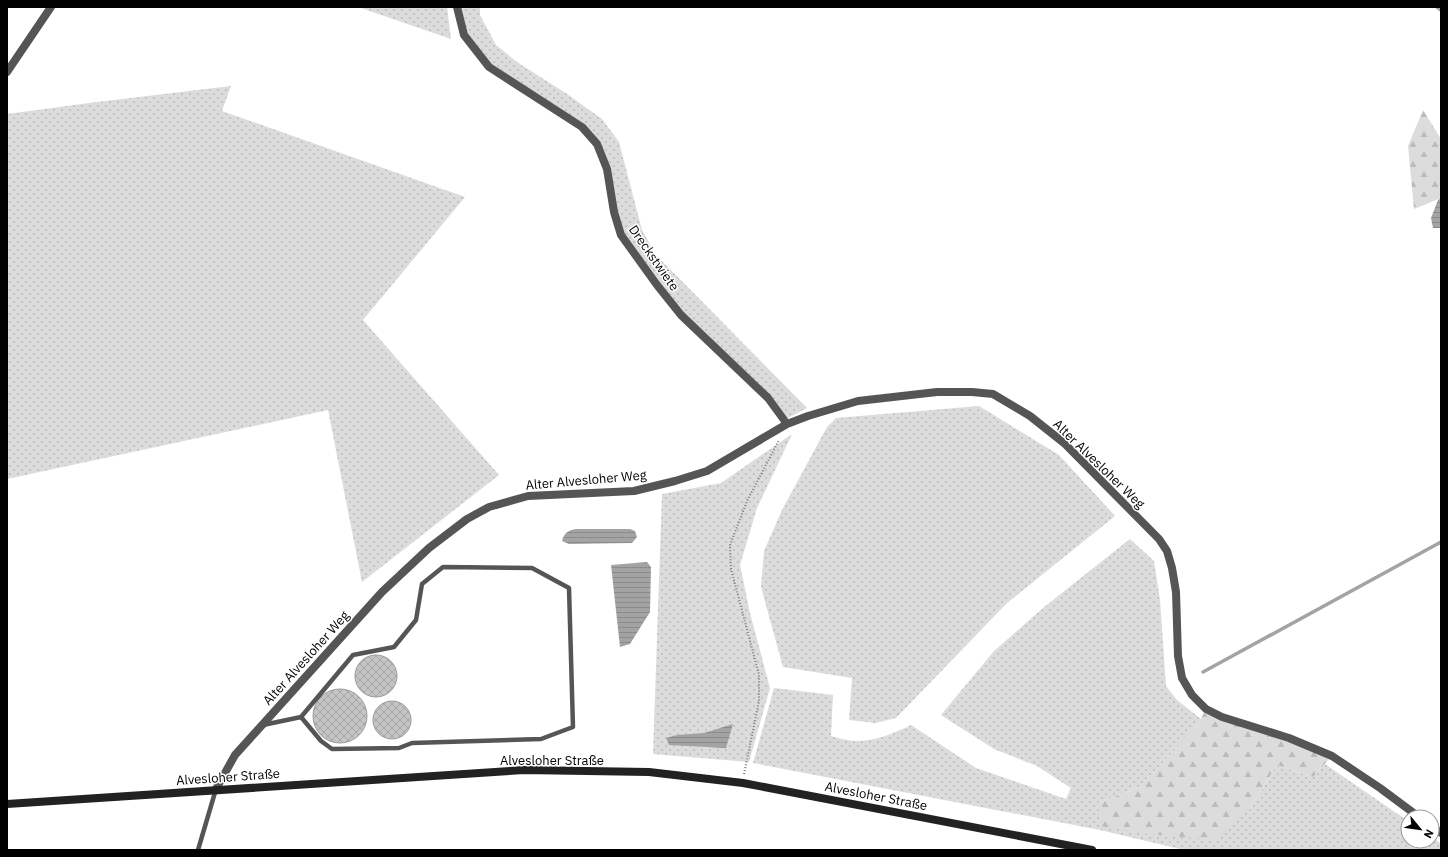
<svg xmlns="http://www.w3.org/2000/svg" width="1448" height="857" viewBox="0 0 1448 857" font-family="'IBM Plex Sans',sans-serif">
<defs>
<pattern id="grass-dots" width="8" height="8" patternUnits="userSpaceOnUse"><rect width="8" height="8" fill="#dcdcdc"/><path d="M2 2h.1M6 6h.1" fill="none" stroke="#bbb" stroke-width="1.8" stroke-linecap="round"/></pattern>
<pattern id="forest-firs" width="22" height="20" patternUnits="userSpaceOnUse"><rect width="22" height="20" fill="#dcdcdc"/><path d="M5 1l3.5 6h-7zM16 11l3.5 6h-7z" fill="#bbb"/></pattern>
<pattern id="water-rules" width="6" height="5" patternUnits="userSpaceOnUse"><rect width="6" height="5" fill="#a3a3a3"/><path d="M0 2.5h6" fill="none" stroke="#8b8b8b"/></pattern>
<pattern id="building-cross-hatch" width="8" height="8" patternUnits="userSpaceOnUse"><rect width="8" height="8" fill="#c4c4c4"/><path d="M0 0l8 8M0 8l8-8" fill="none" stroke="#a7a7a7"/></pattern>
</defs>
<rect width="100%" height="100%" fill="#fff"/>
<!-- grass -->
<path fill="url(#grass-dots)" d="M358,7H447L451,39Z
M459,7H480V15L496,45L517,62L567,94L602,119L619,142L642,230L656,255L807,408L786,419L683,313L623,234L599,142L489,64L470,46Z
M231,86L222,111L465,197L363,320L499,475L362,582L328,410L7,479V114L89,103Z
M979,406L1059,455L1115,516L1007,603L896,718L875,723L849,720L852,678L783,667L761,587L764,551L782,510L827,427L836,418Z
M792,434L757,508L740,565L750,613L770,688L749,762L653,754L662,494L721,483Z
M1130,539L1154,561L1160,600L1166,686L1177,700L1201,719L1197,726L1140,787L1098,803L1249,810L1277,765L1313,777L1325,764L1408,821V841H1432V837L1441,844V850H1184L1100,830L753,763L774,688L833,695L831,736C838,738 846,740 853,741C873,742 893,734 911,725L976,768L1066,799L1071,788L1037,766L994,749L941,715L994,651L1043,608Z"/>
<!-- forest -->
<path fill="url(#forest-firs)" d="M1423,110L1441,139V198L1414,209L1408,146Z
M1206,709L1332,756L1313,777L1277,765L1249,810L1217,840L1148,834L1100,826L1098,803L1140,787L1197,726Z"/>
<!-- water -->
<path fill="url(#water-rules)" d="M1441,198V228H1433L1431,218L1438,200Z
M576,529H630L635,531L637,537L632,543L569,544L562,541C564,533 568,530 576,529Z
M647,562L651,567L650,612L630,644L620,647L611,565Z
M733,724L726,748L669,745L666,738L677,735L704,733Z"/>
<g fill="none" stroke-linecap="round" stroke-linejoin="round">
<!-- stream -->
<path stroke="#a3a3a3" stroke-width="3.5" d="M1437,7L1441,10
M1203,672L1441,542"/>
</g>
<!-- building -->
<path fill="url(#building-cross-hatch)" stroke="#999" d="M355 676a21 21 0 1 1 42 0a21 21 0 1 1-42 0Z
M313 716a27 27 0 1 1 54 0a27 27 0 1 1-54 0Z
M373 720a19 19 0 1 1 38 0a19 19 0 1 1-38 0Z"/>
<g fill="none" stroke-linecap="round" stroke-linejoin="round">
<!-- path -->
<path stroke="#777" stroke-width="2" stroke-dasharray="1 2" stroke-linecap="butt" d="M744,774L759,701V675L731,569L730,545L747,501L779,440"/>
<!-- service -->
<path stroke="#555" stroke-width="4.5" d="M263,725L301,717L353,655L394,647L416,620L422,584L443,567L532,568L569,588L573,727L541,739L412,743L399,748L332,749L321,741L301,717
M198,850L216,789"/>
<!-- minor -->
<path stroke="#555" stroke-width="8" d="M457,7L464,35L489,67L582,127L597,144L607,169L614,212L621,235L657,285L681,315L768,398L787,424
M7,72L51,7
M216,789L235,755L382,592L429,548L467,519L489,507L528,496L634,491L675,481L707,471L787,424L808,416L858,401L937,392H972L993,394L1030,416L1064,443L1159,539L1167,551L1172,568L1176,592L1178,656L1182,678L1192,695L1206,709L1222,717L1289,738L1332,756L1380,788L1419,817
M1432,827L1441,833"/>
<!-- secondary -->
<path stroke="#222" stroke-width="8" d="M7,804L524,770L649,772L743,783L1092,850"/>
</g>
<g text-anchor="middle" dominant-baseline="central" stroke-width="3" stroke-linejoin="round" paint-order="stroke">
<!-- street labels -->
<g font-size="13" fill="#000" stroke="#fff">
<text transform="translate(654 258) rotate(55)">Dreckstwiete</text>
<text transform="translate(1099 464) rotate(44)">Alter Alvesloher Weg</text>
<text transform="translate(586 480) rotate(-5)">Alter Alvesloher Weg</text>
<text transform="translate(306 658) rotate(-48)">Alter Alvesloher Weg</text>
<text x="552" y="760">Alvesloher Straße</text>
<text transform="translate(228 777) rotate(-4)">Alvesloher Straße</text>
<text transform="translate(876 796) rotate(11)">Alvesloher Straße</text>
</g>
</g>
<!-- border -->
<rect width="1448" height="857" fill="none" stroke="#000000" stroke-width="16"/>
<!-- north arrow -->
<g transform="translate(1420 829) rotate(119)"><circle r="19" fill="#ffffff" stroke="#999999"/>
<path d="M0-3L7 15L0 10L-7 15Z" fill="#000000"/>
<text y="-6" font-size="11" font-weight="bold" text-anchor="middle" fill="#000000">N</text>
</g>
</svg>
